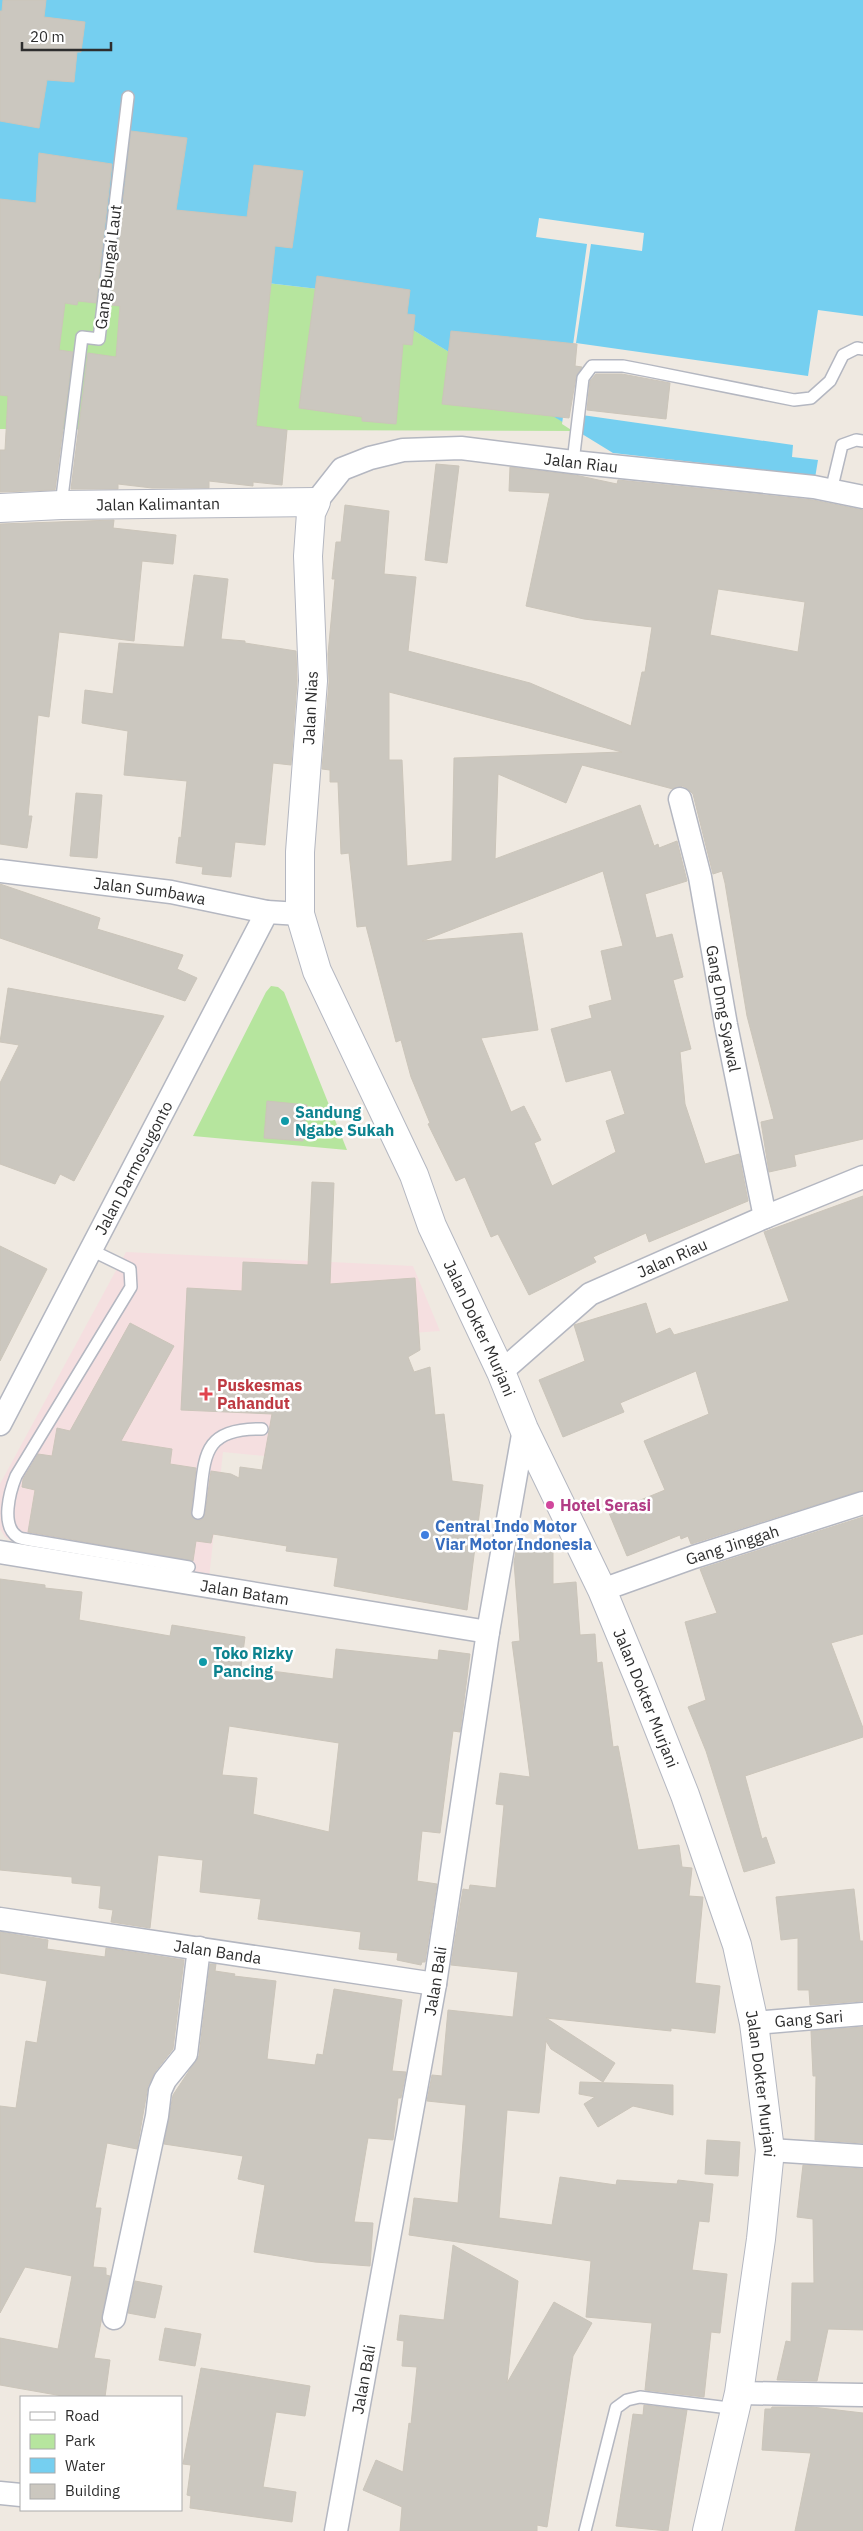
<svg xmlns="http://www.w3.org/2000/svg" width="863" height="2531" viewBox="0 0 863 2531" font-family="'IBM Plex Sans',sans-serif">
<rect width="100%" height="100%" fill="#efe9e1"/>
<!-- medical -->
<path fill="#f5dfe0" d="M126,1252L413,1266L440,1331L357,1337L370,1466L223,1452L209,1578L18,1545L5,1537L0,1529V1484Z"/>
<!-- green -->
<path fill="#b6e59e" d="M0,252L353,293L578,431L0,429Z
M271,986L278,987L284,992L347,1150L193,1136L266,992Z"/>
<!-- water -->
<path fill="#75cff0" d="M0,0H863V481L613,453L353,293L0,252Z"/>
<!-- pier -->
<path fill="#efe9e1" d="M539,218L644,233L642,251L591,244L576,343L808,376L818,310L863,316V484L815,478L818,460L792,457L793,445L582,415L579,435L562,424L587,244L536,237Z"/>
<!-- building -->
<path fill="#cbc7bf" stroke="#cbc5ba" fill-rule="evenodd" d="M3,0H46L44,17L85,22L81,52H77L74,82L47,80L39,128L0,121V11H2Z
M131,131L187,138L176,210L247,217L254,165L303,171L292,248L275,246L256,426L287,430L282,485L253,482V486L209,481V488H152L118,484V489H71L88,353L116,357L120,306L111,305Z
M39,153L112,164L96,303L78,301L77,305L65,303L59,350L73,352L55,490L0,492V450H5L8,396L0,395V199L36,203Z
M317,276L410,290L407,314L415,315L412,345L403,344L396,424L362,421V417L299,408Z
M451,331L577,344L575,366L582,367L576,377L569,418L442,404Z
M596,374H622L670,383L666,419L587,410L590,381Z
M436,464L459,466L447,563L425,560Z
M510,467L575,475L617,484L618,480L813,500L863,510V1139L794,1155L796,1166L769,1172L761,1122L774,1119L747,1016L725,883L722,871L713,874L693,794L689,790L683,786L673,789L582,765L566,803L498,774L495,859L640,805L654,846L658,844L659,848L677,841L687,881L645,894L656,938L672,934L683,977L673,980L691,1049L680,1052L685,1104L705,1164L739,1154L748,1201L649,1242L646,1233L593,1257L596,1262L529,1295L498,1234L491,1237L465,1177L456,1181L428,1124L430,1123L411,1077L401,1040L396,1042L366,926L357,927L349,853L341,854L338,782H330V770L322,769L329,682L328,654L335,579H332L336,542H341L345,505L389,511L384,574L416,577L408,651L530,683L631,726L642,672H645L652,627L584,619L526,606L550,493L509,491ZM718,589L805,602L798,652L710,635ZM389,692L622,752L454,758L452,861L407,866L402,760H389ZM603,871L623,946L601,951L612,1000L589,1006L592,1018L551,1029L566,1082L611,1070L625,1114L606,1121L616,1152L552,1186L534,1143L541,1140L524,1106L511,1112L481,1038L538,1030L522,933L422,941Z
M114,520L113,528L176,535L173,564L142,561L134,641L59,632L49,717L38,715L28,816H32L27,848L0,844V524Z
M194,575L228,579L221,639L245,641V643L296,651L297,681L291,765L273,763L265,845L235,842L231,877L202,874L203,867L176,863L179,837L181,838L187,781L124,775L128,731L82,723L85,690L113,694L119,643L184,647Z
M76,793L102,795L97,858L70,856Z
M0,884L100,918L97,929L183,955L177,969L197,978L185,1001L0,938Z
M8,988L164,1016L74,1181L60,1174L55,1184L0,1164V1083L19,1045L0,1042Z
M267,1101L307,1105L303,1141L264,1138Z
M312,1182L334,1183L330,1284L415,1278L420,1350L408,1357L414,1372L430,1367L435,1415L444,1414L452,1481L483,1485L467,1610L334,1586L338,1558L286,1551L287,1546L213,1534L211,1543L196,1541L193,1561L28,1532L35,1490L22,1487L23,1479L38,1454L52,1456L57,1428L70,1431L130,1323L174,1346L121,1441L172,1449L170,1464L196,1468L191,1513L197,1520H201L205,1514L211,1471L231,1474L239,1478L240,1467L262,1470L272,1414L181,1410L187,1288L242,1291L243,1262L308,1265Z
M863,1196V1490L691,1544L688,1536L681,1539L680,1535L627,1556L609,1513L665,1490L644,1441L709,1414L696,1371L620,1403L624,1412L563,1437L539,1380L585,1361L574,1325L646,1303L656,1334L670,1328L674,1335L789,1301L764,1232Z
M0,1246L47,1269L0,1361Z
M863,1517V1634L831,1643L863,1728V1737L745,1776L762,1839L766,1837L775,1863L744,1872L706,1751L688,1707L706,1700L685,1622L717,1613L700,1569Z
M518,1541H553V1584L576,1582L580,1635L595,1634L597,1663L602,1662L613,1747L618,1746L638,1850L679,1845L682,1867L692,1868L689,1896L703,1897L695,1983L720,1986L715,2033L671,2028V2031L546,2018L615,2063L603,2082L551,2049L546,2041L539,2113L507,2110L499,2218L552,2225L560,2177L616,2185L617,2180L677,2184L678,2180L713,2184L709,2222L699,2221L692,2270L727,2274L720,2333L711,2332L704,2397L645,2390L652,2323L586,2317L591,2261L409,2235L414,2198L458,2203L466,2105L427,2101L432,2075L442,2076L448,2010L513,2017L518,1972L451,1965L463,1889L469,1890L470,1885L496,1888L504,1805L496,1804L500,1773L530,1777L512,1642L520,1641L514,1562Z
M0,1579L45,1585V1588L82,1592L79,1620L170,1636L172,1625L245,1637L241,1667L333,1679L336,1649L438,1660L439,1650L470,1654L460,1732L453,1731L440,1833L422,1831L417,1881L437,1884L425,1962H422L421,1965L397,1960L398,1953L359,1949L361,1932L258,1919L261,1899L200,1892L203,1860L158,1855L150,1928L111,1922L113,1910L99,1908L101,1886L72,1883V1877L0,1870ZM229,1726L339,1743L329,1832L253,1814L257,1778L222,1775Z
M854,1889L860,1941H863V2001L810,2005L809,1990H798V1938L781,1940L776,1897Z
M0,1932L48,1940L47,1949L105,1957L106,1948L184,1960L173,2049L155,2072L148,2086L137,2149L107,2143L95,2208H101L93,2267L106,2268V2275L110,2276L94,2358L110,2360L105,2397H68L0,2385V2338L58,2349L72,2276L25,2267L0,2313V2106L16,2108L26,2041L37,2043L47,1981L0,1973Z
M210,1964H216L215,1971L235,1974L234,1976L276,1981L267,2059L315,2065L317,2054L323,2055L334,1989L402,2000L392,2071L406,2072L401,2098H398L393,2140L368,2138L354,2222L373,2223L370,2266L315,2262L254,2252L265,2185L238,2179L243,2156L164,2144L173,2095L199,2056Z
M863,2027V2143L815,2140L816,2076H813L811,2031Z
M580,2082L673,2085V2115L633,2106L598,2127L584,2104L595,2097L579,2094Z
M707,2140L740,2142L738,2176L705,2174Z
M803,2165L863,2169V2330L828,2329L817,2381L777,2380L786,2341L791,2342L792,2283H814L813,2219L797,2217Z
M453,2245L518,2281L507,2383L554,2302L592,2323L573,2356L547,2527L537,2525V2531H400L402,2507L363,2490L376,2460L403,2472L409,2423L411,2424L417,2367L402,2366L404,2341L397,2340L400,2315L444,2320Z
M135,2281L162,2286L155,2318L128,2313Z
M165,2328L201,2334L195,2366L159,2360Z
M201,2368L310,2386L305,2416L276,2412L263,2487L296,2492L292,2522L190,2508L191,2496L187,2495L191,2465L183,2464Z
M644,2405L687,2410L668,2531L616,2526L633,2414L643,2415Z
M772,2407H812L863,2413V2531H795L811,2453L762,2450L765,2409H771Z"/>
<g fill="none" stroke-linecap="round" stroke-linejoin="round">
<!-- service casing -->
<g stroke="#b4b7c1" stroke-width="14">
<path id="service" d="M573,462L583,378L592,366H623L649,371L794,400L811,398L830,381L843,355L857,348L863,349
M831,491L842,445L856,440L863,441
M61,505L82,337L99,339L128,97
M91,1250L130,1269L131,1287L16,1476C10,1491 0,1526 18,1537C21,1539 26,1539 30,1540L189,1567
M198,1513C206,1461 197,1428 262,1429
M585,2531L616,2408L627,2400L640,2397L737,2409"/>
</g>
<!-- minor casing -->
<g stroke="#b4b7c1" stroke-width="25">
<g id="minor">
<path id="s1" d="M316,502L342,469L370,458L403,450L461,448L573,462L814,487L863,497"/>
<path id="s2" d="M680,799L700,877L726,1025L765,1217"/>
<path id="s3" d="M0,871L171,892L267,912L300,914"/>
<path id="s4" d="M501,1372L590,1294L765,1217L863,1177"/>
<path id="s5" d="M0,1424L267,912"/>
<path id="s6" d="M0,1552L488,1632"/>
<path id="s7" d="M602,1590L694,1557L863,1503"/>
<path id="s8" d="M0,1919L435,1984"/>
<path id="s9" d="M754,2023L863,2014"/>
<path d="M770,2150L863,2156"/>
<path d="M114,2318L157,2116L160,2091L165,2080L186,2054L199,1948"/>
<path d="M739,2393L863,2395"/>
<path d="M0,2493L21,2495"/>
<path id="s10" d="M336,2531L435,1984L488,1632L524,1429"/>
</g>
</g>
<!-- tertiary casing -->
<g stroke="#b4b7c1" stroke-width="30">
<g id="tertiary">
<path id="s11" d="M0,508L61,505L316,502L311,513L308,556L313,681L300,852V914L317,971L414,1175L432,1226L501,1372L524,1429L602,1590L641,1684L685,1795L737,1945L754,2023L770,2150L761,2239L739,2393L707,2531"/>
</g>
</g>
<!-- service -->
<use href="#service" stroke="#fff" stroke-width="11"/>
<!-- minor -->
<use href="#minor" stroke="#fff" stroke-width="22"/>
<!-- tertiary -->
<use href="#tertiary" stroke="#fff" stroke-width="28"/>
</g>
<!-- markers -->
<g fill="#0f9aa8" stroke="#fff" stroke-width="2">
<circle cx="285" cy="1121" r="5"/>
<circle cx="203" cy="1662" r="5"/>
</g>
<path fill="#e0444e" stroke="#fff" stroke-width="2" d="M203.5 1386.5h5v5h5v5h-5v5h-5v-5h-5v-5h5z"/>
<circle fill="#d1479c" stroke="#fff" stroke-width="2" cx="550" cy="1505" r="5"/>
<circle fill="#3f7fe0" stroke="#fff" stroke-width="2" cx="425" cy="1535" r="5"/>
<g text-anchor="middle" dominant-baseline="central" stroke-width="5" stroke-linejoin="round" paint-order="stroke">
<!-- street labels -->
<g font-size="16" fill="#2e2e2e" stroke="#fff">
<text transform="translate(108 267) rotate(-83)">Gang Bungai Laut</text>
<text stroke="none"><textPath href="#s1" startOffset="285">Jalan Riau</textPath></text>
<text stroke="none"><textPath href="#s11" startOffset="158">Jalan Kalimantan</textPath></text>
<text transform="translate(310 708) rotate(-87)">Jalan Nias</text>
<text stroke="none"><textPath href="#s3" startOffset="151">Jalan Sumbawa</textPath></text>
<text stroke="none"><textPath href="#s2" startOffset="214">Gang Dmg Syawal</textPath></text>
<text stroke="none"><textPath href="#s5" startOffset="289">Jalan Darmosugonto</textPath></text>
<text stroke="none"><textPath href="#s4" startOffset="208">Jalan Riau</textPath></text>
<text stroke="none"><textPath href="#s11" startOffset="1182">Jalan Dokter Murjani</textPath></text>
<text stroke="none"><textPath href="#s7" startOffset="138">Gang Jinggah</textPath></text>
<text stroke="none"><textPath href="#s6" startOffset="248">Jalan Batam</textPath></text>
<text stroke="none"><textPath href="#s11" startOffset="1588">Jalan Dokter Murjani</textPath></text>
<text stroke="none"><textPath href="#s8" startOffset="220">Jalan Banda</textPath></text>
<text stroke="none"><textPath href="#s10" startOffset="559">Jalan Bali</textPath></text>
<text stroke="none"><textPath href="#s9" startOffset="55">Gang Sari</textPath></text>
<text stroke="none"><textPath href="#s11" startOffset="1992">Jalan Dokter Murjani</textPath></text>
<text stroke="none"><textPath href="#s10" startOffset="154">Jalan Bali</textPath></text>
</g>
<!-- culture labels -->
<g font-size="16" font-weight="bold" fill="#0d838f" stroke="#fff" text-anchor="start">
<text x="295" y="1112">Sandung<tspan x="295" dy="18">Ngabe Sukah</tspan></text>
<text x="213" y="1653">Toko Rizky<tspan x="213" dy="18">Pancing</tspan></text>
</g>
<!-- health labels -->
<g font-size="16" font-weight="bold" fill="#be3a42" stroke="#fff" text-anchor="start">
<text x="217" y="1385">Puskesmas<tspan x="217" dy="18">Pahandut</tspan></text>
</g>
<!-- hotel labels -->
<g font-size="16" font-weight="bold" fill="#b23c85" stroke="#fff" text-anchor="start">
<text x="560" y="1505">Hotel Serasi</text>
</g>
<!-- shop labels -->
<g font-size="16" font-weight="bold" fill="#366cbe" stroke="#fff" text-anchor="start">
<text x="435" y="1526">Central Indo Motor<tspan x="435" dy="18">Viar Motor Indonesia</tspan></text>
</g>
</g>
<!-- legend -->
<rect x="20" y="2396" width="162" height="115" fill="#ffffff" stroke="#ababab"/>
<rect x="30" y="2412" width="25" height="8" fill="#ffffff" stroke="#ababab"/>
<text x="65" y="2421" font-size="15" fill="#2e2e2e">Road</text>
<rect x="30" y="2434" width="25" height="15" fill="#b6e59e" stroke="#ababab"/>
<text x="65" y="2446" font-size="15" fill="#2e2e2e">Park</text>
<rect x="30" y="2458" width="25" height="15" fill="#75cff0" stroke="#ababab"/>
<text x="65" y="2471" font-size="15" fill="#2e2e2e">Water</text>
<rect x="30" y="2484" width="25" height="15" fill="#cbc7bf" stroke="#ababab"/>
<text x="65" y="2496" font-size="15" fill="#2e2e2e">Building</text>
<!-- scale -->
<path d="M22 42v8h89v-8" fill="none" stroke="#2e2e2e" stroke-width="2.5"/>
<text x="30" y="42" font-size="15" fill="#2e2e2e" stroke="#ffffff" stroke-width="4" paint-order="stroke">20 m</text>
</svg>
